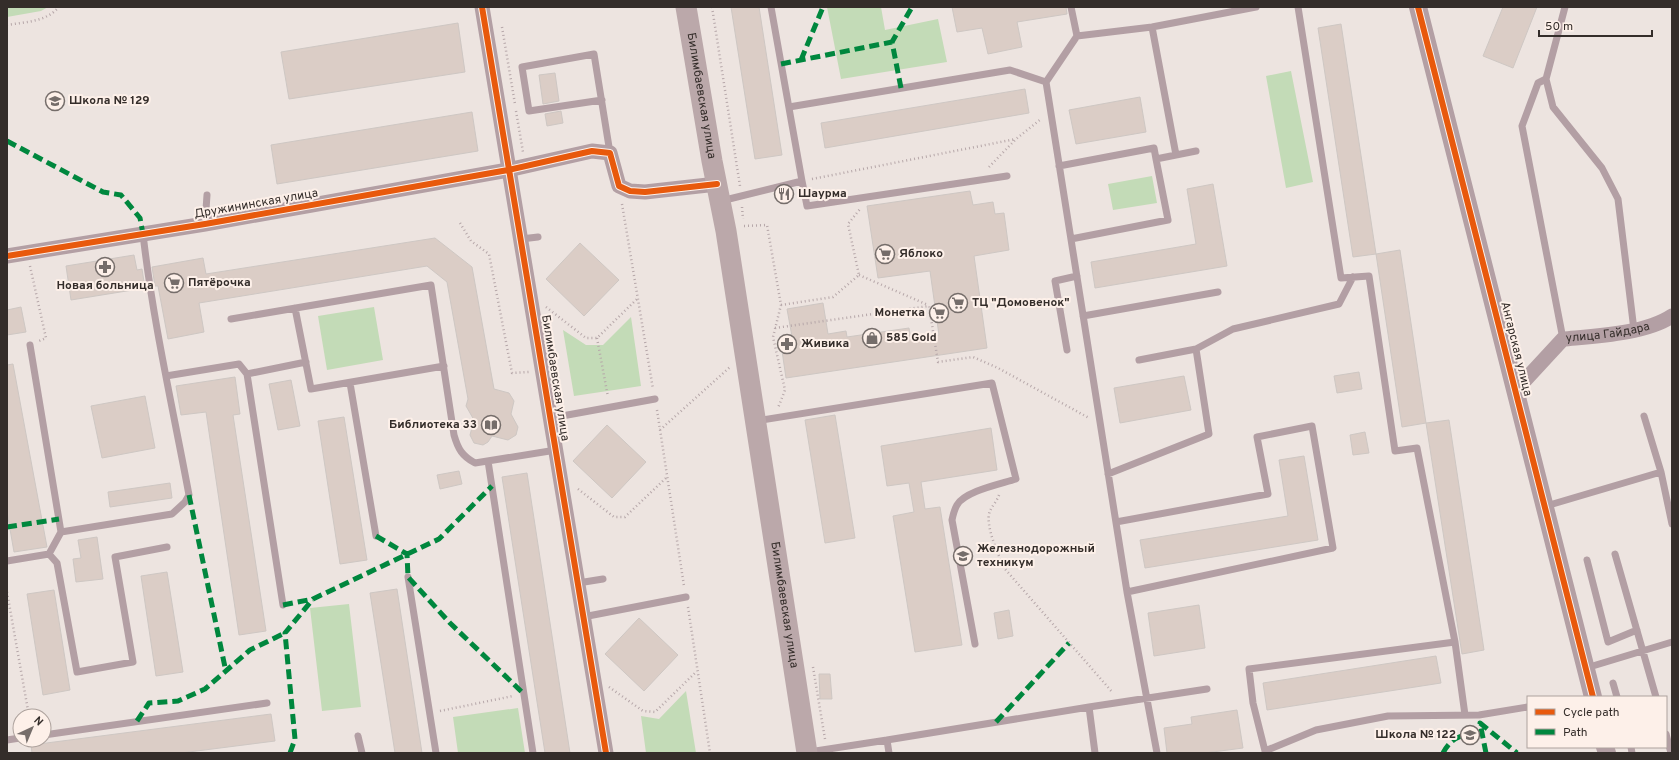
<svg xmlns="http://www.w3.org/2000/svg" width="1679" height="760" viewBox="0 0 1679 760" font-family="Overpass,sans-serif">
<rect width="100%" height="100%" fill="#ede4e0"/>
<!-- green -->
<path fill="#c3dbb7" d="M7,7H48L41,11L7,17Z
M827,7H881L885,30L938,19L947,62L841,79Z
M1291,71L1313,182L1286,188L1266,76Z
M1152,176L1157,203L1113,210L1108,184Z
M374,307L383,360L327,370L318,316Z
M631,317L641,386L574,396L563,330L586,345H603Z
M349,604L361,707L322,711L310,608Z
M686,691L696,753H646L641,716L659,719Z
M518,708L525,753H458L453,717Z"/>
<!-- building -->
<path fill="#dbcdc6" stroke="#cec7c3" d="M731,7H759L782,155L755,159Z
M952,7H1066L1067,14L1017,22L1022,47L988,54L982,28L957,32Z
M1503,7H1537L1513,68L1483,56Z
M458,23L465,72L289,99L281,52Z
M1341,24L1376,254L1353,257L1318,28Z
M555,73L559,101L543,104L539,75Z
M1025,89L1029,113L825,148L821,123Z
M1140,97L1146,132L1076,144L1069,110Z
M561,111L563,123L547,126L545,114Z
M472,112L478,151L277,184L271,145Z
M1213,184L1227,266L1095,288L1091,262L1196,244L1187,189Z
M970,191L973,205L993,202L995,214L1004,213L1009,250L974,256L987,348L786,378L781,344L793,342L787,309L823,303L828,334L846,331L847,337L909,328L911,340L939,335L930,271L878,278L867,206Z
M435,238L472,267L494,389L509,393L514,401L511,414L518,427L516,435L508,440L492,436L488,442L483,445L474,443L470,435L474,420L466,406L468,399L447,282L427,266L199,303L204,332L168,339L158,286H155L152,267L203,258L206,274Z
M580,243L619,280L584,316L546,279Z
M1400,250L1426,423L1402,427L1376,254Z
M134,255L137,270L142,269L145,288L71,300L66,266Z
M21,307L26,332L7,335V310Z
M13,364L47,547L14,552L7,512V365Z
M1359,372L1362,389L1337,393L1334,376Z
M1184,376L1191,410L1120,423L1114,388Z
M235,377L240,414L233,415L266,631L239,635L206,412L181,415L176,386Z
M291,380L300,426L278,430L269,384Z
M145,396L155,448L102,458L91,406Z
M835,415L855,538L825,543L805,420Z
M344,417L367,560L340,564L318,421Z
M1449,420L1484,650L1462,654L1426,423Z
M607,425L646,462L612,498L573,461Z
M991,428L997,470L921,482L925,509L940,507L962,645L915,652L893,516L914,512L909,483L887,486L881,446Z
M1365,432L1369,453L1353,455L1350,435Z
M1304,456L1318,540L1145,568L1140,540L1288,516L1279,460Z
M459,471L462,484L440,489L437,475Z
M527,473L570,753H545L502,477Z
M170,483L172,498L110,507L108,492Z
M97,537L103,579L76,582L73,559L81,558L78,540Z
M167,572L183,672L156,676L141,576Z
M397,589L422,753H395L370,593Z
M54,590L70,690L43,695L27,594Z
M1199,605L1205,648L1154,656L1148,613Z
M1009,610L1013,636L998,639L994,613Z
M639,618L678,655L644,691L605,654Z
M1436,656L1441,683L1267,710L1263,683Z
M819,674H830L832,699H820Z
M1237,710L1243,748L1205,753H1167L1164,728L1192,724L1191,717Z
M271,714L275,741L181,753H32L31,745Z"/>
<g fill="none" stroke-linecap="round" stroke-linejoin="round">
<!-- path -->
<path stroke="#b6a7a9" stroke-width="2.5" stroke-dasharray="1 3" stroke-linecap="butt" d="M712,7L740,186
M7,25C25,22 46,22 59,7
M502,27L515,104
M516,111L523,152
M989,167L1016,139L1041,119
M812,179L1016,139
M622,204L653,389
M742,207L743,219
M460,223L471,241L489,254L512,373L529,372
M744,226L767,225L781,305L773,337L785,390L778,408
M30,266L46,338L39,341
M859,275L928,305
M781,305L833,297L859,275L848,224L860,209
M546,307L586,338H597L638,298
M775,328L929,306L938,362L973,357L998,368L1089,418
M597,338L608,397
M657,410L684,586
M660,430L730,367
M578,489L614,517H625L667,477
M999,495C997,501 992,506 990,511C984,524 999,557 1005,569L1113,693
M7,592L29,716
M688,607L710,753
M813,667L825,739
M609,687L643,711L655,712L696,672
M440,711L513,696"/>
<!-- service -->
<path stroke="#b39fa4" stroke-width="7" d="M1071,7L1077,36L1046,82L1127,592L1157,753
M1298,7L1341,278L1369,276L1395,451L1417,448L1455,642L1465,715
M1152,27L1176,155
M1077,36L1152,27L1256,7
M1546,79L1553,107L1602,168L1618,199L1634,330
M602,100L529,111L522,67L594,54L610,153
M789,107L1010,70L1046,82
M1059,166L1154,148L1156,159
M802,181L807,206L1007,176
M721,201L802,181L771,7
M205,224L207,195
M521,239L538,237
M1071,239L1168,220L1156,159L1196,151
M295,308L311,389L444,366
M1083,316L1218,292
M231,319L431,285L454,435C458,449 462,456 475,463L556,450
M1563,339L1522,126L1538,83L1546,79L1565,7
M30,345L61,532
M1196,349L1233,329L1339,304L1353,277
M1067,350L1055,281L1077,276
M166,376L239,364L247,374
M350,383L376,536
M1644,416L1661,472L1672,524
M551,418L655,399
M756,421L992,383L1016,479C1001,484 965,491 957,505C954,510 953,515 952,520L975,644
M488,461L533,753
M1108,474L1209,434L1196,349L1139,360
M1546,506L1661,472
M1116,522L1268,494L1257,437L1312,426L1333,548L1127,592
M49,554L57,563L77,672L133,662L115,557L167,547
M1615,554L1656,697
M1587,560L1608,642L1637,630
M7,561L49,554L61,532L172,514L185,502L189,495C173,409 153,322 143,234
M408,577L436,753
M578,583L603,579
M283,605L247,374L306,362
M583,617L686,597
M1586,668L1672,642
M1613,683L1617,697
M1089,707L1095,753
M1666,734L1671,753
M44,735L267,703
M358,736L362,753
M7,740L20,738
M887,740L1089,707L1207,689
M1631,747L1632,753
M1265,751L1316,730L1388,716L1479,715L1528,707
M809,752L887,740L889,753
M1265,753V751L1253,703L1249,669L1455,642"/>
<!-- minor -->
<g stroke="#b39fa4" stroke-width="15">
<path d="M482,7L606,753"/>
<path d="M7,256L205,224L508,170L592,151L610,153L619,186L630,191L645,192L717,184"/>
<path id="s1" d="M1515,391L1563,339C1595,336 1645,334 1672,316"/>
</g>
<!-- tertiary -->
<path stroke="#b39fa4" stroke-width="18" d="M1418,7L1593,697
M1605,747L1607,753"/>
<!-- secondary -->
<path stroke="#bba8aa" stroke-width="21" id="s2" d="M686,7L712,161L726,231L807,753"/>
<!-- quiet -->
<path stroke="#00873e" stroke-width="5" stroke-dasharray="10 5" stroke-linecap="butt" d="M801,60L823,7
M781,64L892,42
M901,88L892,42L912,7
M7,141L103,192L121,195L140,218L143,234
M189,495L226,672
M7,527L59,519
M376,536L407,554L408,577L450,623L524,694
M283,605L313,599
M137,721L149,703L178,701L205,689L250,650L285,633
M996,722L1069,643
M290,753L295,739L285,633L313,599L439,539L492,486
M1443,753C1452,736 1464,734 1482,732
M1486,753L1480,723L1517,753"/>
<!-- cycleway casing -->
<g stroke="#fdf0e9" stroke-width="8">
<path id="cycleway" d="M482,7L606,753
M1418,7L1593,697
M7,256L205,224L508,170L592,151L610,153L619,186L630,191L645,192L717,184"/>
</g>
<!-- cycleway -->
<use href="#cycleway" stroke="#e8590c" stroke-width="6"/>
</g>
<!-- icons -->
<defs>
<g id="school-ring" transform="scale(1)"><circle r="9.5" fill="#fdf0e9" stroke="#756d6a" stroke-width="1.5"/><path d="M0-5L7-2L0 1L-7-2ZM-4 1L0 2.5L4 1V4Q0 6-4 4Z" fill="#756d6a"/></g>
<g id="restaurant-ring" transform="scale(1)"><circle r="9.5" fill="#fdf0e9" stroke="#756d6a" stroke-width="1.5"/><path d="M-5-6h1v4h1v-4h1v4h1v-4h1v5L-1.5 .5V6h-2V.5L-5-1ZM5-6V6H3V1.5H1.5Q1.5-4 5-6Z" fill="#756d6a"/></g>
<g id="supermarket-ring" transform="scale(1)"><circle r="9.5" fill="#fdf0e9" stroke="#756d6a" stroke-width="1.5"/><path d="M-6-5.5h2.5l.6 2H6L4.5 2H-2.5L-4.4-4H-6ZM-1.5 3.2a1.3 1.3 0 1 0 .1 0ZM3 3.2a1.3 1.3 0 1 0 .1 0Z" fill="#756d6a"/></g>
<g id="pharmacy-ring" transform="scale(1)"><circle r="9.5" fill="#fdf0e9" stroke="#756d6a" stroke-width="1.5"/><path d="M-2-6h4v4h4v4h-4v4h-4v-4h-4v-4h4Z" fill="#756d6a"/></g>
<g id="shop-ring" transform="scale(1)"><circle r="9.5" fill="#fdf0e9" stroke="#756d6a" stroke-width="1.5"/><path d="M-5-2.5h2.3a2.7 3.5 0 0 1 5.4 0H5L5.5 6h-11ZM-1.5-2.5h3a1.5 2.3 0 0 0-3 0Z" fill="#756d6a"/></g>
<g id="library-ring" transform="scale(1)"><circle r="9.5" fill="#fdf0e9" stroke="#756d6a" stroke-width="1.5"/><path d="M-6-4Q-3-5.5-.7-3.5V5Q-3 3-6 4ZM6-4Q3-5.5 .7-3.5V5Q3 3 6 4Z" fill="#756d6a"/></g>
<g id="university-ring" transform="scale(1)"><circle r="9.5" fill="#fdf0e9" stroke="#756d6a" stroke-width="1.5"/><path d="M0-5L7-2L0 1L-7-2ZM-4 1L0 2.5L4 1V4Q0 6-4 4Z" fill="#756d6a"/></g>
</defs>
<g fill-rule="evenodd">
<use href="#school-ring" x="55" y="101"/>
<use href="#restaurant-ring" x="784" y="194"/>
<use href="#supermarket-ring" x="885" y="254"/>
<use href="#pharmacy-ring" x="105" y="267"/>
<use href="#supermarket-ring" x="174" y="283"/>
<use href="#supermarket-ring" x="958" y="303"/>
<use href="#supermarket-ring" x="939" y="313"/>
<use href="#shop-ring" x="872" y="338"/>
<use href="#pharmacy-ring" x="787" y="344"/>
<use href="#library-ring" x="491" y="425"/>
<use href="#university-ring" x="963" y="556"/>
<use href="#school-ring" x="1470" y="735"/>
</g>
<g text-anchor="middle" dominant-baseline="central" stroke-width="4" stroke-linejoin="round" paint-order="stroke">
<!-- street labels -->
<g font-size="12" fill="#342d2a" stroke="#fdf0e9">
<text stroke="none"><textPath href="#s2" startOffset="90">Билимбаевская улица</textPath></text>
<text transform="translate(256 204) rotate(-10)">Дружининская улица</text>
<text stroke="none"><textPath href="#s1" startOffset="116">улица Гайдара</textPath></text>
<text transform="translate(1516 349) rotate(76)">Ангарская улица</text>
<text transform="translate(555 378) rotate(81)">Билимбаевская улица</text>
<text stroke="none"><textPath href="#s2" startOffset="606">Билимбаевская улица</textPath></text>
</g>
<!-- poi labels -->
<g font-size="12" font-weight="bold" fill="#342d2a" stroke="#fdf0e9" text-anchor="start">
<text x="69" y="101">Школа № 129</text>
<text x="798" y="194">Шаурма</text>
<text x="899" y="254">Яблоко</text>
<text x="188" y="283">Пятёрочка</text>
<text x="105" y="286" text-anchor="middle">Новая больница</text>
<text x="972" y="303">ТЦ "Домовенок"</text>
<text x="925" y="313" text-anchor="end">Монетка</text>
<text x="886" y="338">585 Gold</text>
<text x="801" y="344">Живика</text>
<text x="477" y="425" text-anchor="end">Библиотека 33</text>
<text x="977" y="549">Железнодорожный<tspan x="977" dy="14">техникум</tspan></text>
<text x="1456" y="735" text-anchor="end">Школа № 122</text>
</g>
</g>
<!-- border -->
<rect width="1679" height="760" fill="none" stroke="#342d2a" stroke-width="16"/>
<!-- legend -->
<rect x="1527" y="696" width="140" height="52" fill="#fdf0e9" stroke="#ada29d"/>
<rect x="1535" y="709" width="20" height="6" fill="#e8590c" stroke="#ada29d"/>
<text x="1563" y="716" font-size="12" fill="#342d2a">Cycle path</text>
<rect x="1535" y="729" width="20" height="6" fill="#00873e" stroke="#ada29d"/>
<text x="1563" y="736" font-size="12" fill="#342d2a">Path</text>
<!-- north arrow -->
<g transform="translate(32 728) rotate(44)"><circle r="19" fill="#fdf0e9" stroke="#ada29d"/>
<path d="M0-3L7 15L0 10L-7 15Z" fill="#756d6a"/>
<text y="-6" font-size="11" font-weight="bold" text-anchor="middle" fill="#342d2a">N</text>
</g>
<!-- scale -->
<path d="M1539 30v6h113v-6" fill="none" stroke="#342d2a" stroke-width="2"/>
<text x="1545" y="30" font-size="12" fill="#342d2a" stroke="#fdf0e9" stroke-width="3" paint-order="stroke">50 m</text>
</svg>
